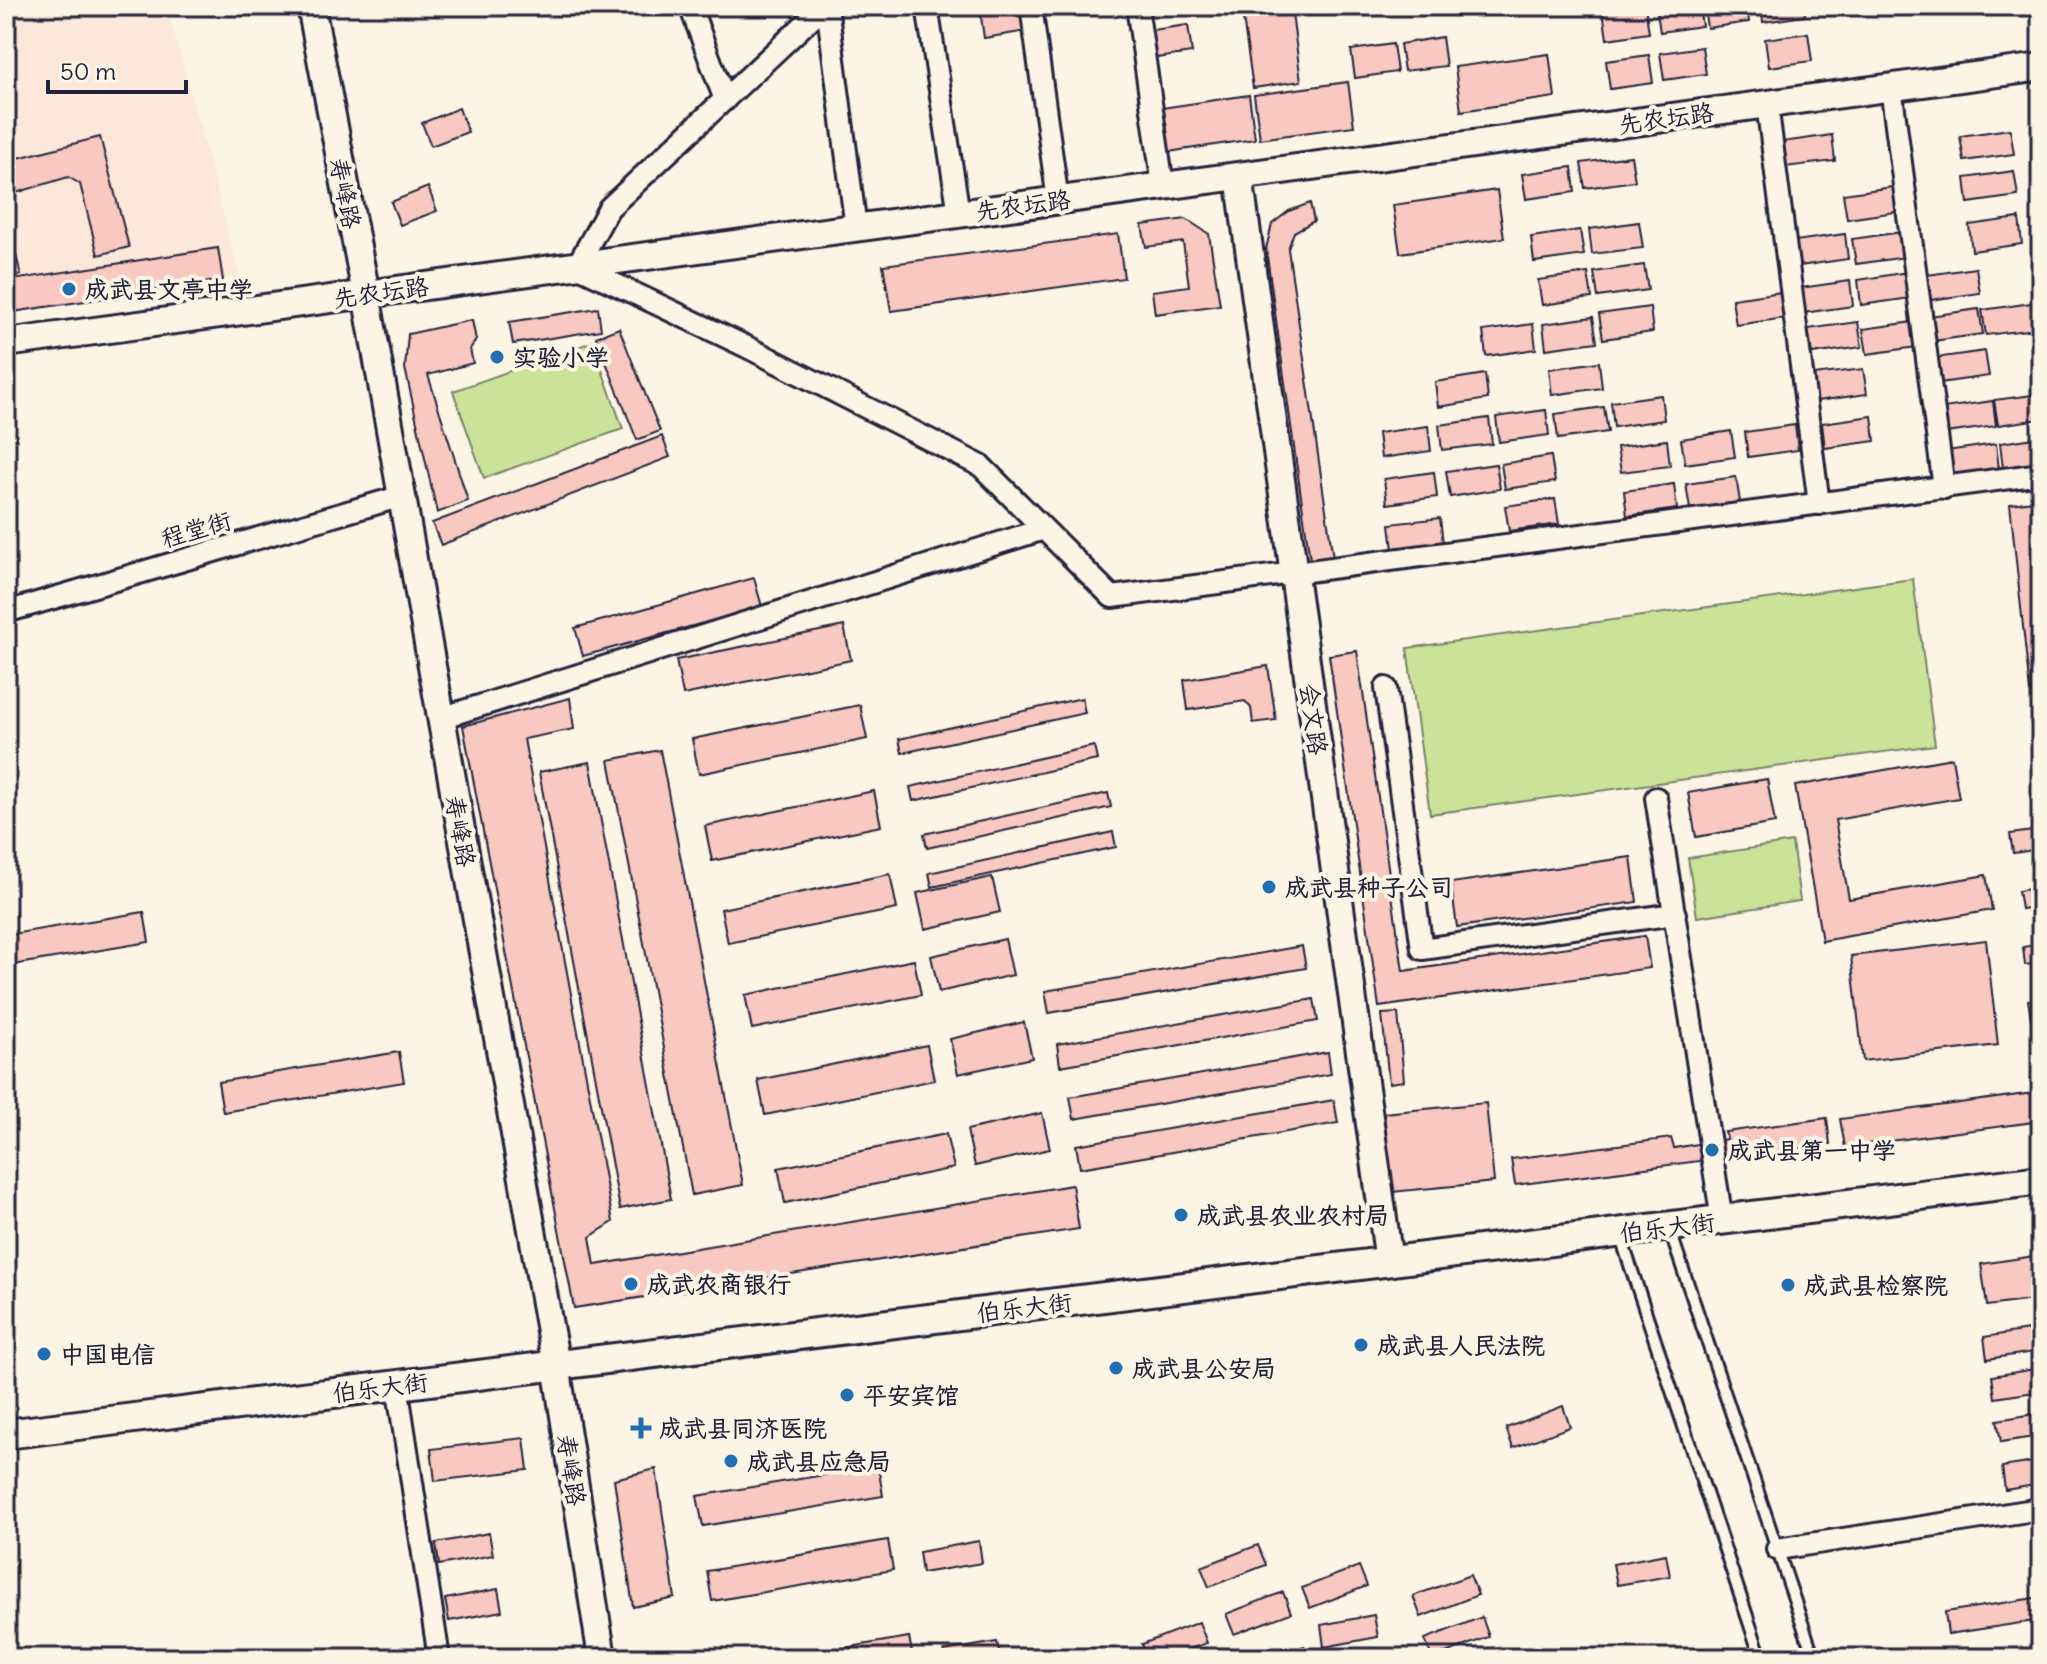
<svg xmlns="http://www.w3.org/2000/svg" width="2047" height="1664" viewBox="0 0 2047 1664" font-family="Delius,'LXGW WenKai TC',sans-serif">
<rect width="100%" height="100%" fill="#fcf5e5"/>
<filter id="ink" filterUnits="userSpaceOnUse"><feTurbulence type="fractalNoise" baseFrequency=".0125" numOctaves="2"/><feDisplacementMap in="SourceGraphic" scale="16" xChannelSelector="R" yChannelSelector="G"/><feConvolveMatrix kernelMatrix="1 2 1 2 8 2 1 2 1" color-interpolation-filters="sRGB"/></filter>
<g filter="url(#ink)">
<!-- built -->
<path fill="#fbe8da" d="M6,6H167L240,276L6,314Z"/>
<!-- green -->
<path fill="#cbe399" stroke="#76826a" stroke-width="2" d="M592,342L623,429L484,478L453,391Z
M1913,579L1935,745L1430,814L1407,648Z
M1792,842L1800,901L1697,917L1688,858Z"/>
<!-- building -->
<path fill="#f8c8c1" stroke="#22223b" stroke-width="2" d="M1005,6H1023L1027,31L984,38L980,10Z
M1275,6H1291L1301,81L1253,88L1242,11Z
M1645,6L1649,33L1607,39L1603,11Z
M1656,6H1699L1702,26L1660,32Z
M1704,6H1747L1749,22L1707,28Z
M1761,6H1804L1805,16L1763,22Z
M1188,25L1192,53L1149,59L1145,31Z
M1808,33L1812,61L1769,67L1765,39Z
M1442,37L1446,66L1404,71L1400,44Z
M1393,44L1397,72L1355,78L1351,50Z
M1702,47L1706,74L1664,80L1660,53Z
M1549,54L1555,97L1461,111L1455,67Z
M1649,55L1653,83L1610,89L1606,61Z
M1348,82L1354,126L1260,139L1254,95Z
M1249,95L1255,139L1161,153L1155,109Z
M459,108L468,132L431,146L422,123Z
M2010,129L2014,154L1964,161L1960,136Z
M1832,135L1835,161L1785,167L1782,142Z
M100,137L129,247L98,255L80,184L68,177L6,196V161Z
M1631,156L1635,181L1585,188L1581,163Z
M1572,167L1575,192L1526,199L1522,174Z
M2014,171L2018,196L1968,203L1965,178Z
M428,187L437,211L400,225L391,202Z
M1893,187L1896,212L1847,219L1843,194Z
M1497,190L1504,238L1400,253L1393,205Z
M1310,203L1314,221L1294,232L1288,249L1333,558L1310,560L1266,249L1272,224L1289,211Z
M6,215L21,275L6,279Z
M2019,218L2022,244L1972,251L1969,225Z
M1186,219L1209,234L1220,305L1155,314L1152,291L1189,286L1183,242L1146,247L1142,225Z
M1639,222L1643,248L1592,254L1589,229Z
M1580,230L1584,255L1534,262L1531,237Z
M1902,232L1906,257L1856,264L1852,239Z
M1118,234L1124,278L891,311L883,265Z
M1845,234L1848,259L1799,266L1795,241Z
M218,248L223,280L6,313V281Z
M1644,265L1648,290L1598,297L1594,272Z
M1976,268L1980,293L1930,300L1927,275Z
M1908,272L1911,298L1861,305L1858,280Z
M1588,273L1592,298L1542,305L1538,280Z
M1850,281L1853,306L1803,313L1800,288Z
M1782,292L1786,318L1736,325L1732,299Z
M2032,303L2036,329L1986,335L1982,310Z
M1650,307L1653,332L1603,339L1599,314Z
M598,308L601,330L513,344L509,322Z
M1979,309L1983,334L1933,341L1929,316Z
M1593,317L1597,342L1546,349L1543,324Z
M472,320L476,340L470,349L473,363L428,375L468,501L437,513L405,368L408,334Z
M1858,322L1862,347L1812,354L1808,329Z
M1913,322L1917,347L1867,354L1863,329Z
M1533,324L1536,349L1486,356L1483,331Z
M619,328L660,431L637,440L596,337Z
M1985,351L1989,376L1939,383L1935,358Z
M1599,362L1602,388L1552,395L1549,369Z
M1863,369L1867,394L1817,401L1813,375Z
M1485,374L1488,399L1438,407L1435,382Z
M2041,394V419L1998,425L1994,400Z
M1661,395L1664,420L1614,427L1611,402Z
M1993,401L1996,426L1946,433L1943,408Z
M1604,407L1608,432L1558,439L1555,414Z
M1546,410L1549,435L1499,442L1496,417Z
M1872,416L1875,441L1825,448L1822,423Z
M1489,418L1492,444L1442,450L1439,425Z
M1795,425L1798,450L1748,457L1745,432Z
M1428,426L1431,451L1381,458L1378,433Z
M1731,431L1735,457L1685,464L1681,439Z
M662,436L670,457L441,545L432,523Z
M2041,437V463L2003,468L2000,443Z
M1667,440L1670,466L1621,472L1617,447Z
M1996,444L1999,469L1949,476L1946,451Z
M1551,456L1555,482L1505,489L1501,464Z
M1496,464L1500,489L1450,497L1446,471Z
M1434,472L1437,497L1387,504L1384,479Z
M1736,477L1740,502L1690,509L1686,484Z
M1674,484L1677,509L1627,516L1624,491Z
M1555,499L1559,524L1509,531L1505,506Z
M2041,500V690L2030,692L2010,504Z
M1440,518L1443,543L1393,550L1390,524Z
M754,578L762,607L583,656L575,628Z
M844,626L851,660L683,695L676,660Z
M1357,651L1403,971L1645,936L1650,968L1379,1007L1329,655Z
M1268,666L1276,720L1253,723L1251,708L1245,701L1188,710L1184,680Z
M570,698L574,729L524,739L613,1222L590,1237L595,1265L1072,1185L1079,1229L574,1308L463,726Z
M1082,698L1085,713L902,753L899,739Z
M860,705L867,739L699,774L692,739Z
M1094,746L1097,760L913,801L910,787Z
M660,750L743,1185L692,1195L609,760Z
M1952,758L1959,798L1835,820L1849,899L1986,875L1992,910L1822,941L1795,786Z
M590,762L671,1199L620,1209L539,772Z
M1767,779L1775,823L1696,837L1688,793Z
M874,791L881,826L712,861L705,826Z
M1108,793L1111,807L927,848L924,834Z
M2041,830V849L2013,853L2010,834Z
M1113,832L1116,847L932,887L929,873Z
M1631,857L1637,902L1457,927L1451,883Z
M890,874L897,909L728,943L721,909Z
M992,877L1000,912L925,929L917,893Z
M2041,887V906L2021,909L2018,891Z
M144,912L149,942L6,966V935Z
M1005,939L1013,975L939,992L931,956Z
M1986,940L1998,1045L1863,1061L1851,956Z
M2041,944V963L2025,965L2023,947Z
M1302,946L1306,968L1049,1013L1045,991Z
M914,960L921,995L752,1029L745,995Z
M2041,998V1017L2031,1019L2028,1000Z
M1314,999L1318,1021L1060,1066L1057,1044Z
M1398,1013L1404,1081L1389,1083L1382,1014Z
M1024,1022L1032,1058L958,1074L950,1039Z
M927,1045L934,1080L765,1115L758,1080Z
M399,1052L404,1082L223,1112L218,1082Z
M1328,1052L1331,1074L1074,1119L1070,1097Z
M2041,1092V1121L1845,1147L1840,1119Z
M1334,1100L1338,1123L1080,1168L1076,1145Z
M1486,1103L1494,1182L1392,1192L1384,1113Z
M1042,1113L1050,1149L975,1166L967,1130Z
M1827,1118L1830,1144L1515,1185L1511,1159L1671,1138L1674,1148L1727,1139L1725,1132Z
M946,1134L954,1168L785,1203L778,1168Z
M2041,1255V1299L1987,1306L1981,1264Z
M2041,1328V1351L1987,1359L1984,1337Z
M2041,1368V1391L1995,1398L1992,1376Z
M1563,1406L1570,1427L1513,1448L1506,1428Z
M2041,1413V1436L2001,1442L1997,1420Z
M524,1438L528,1470L435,1481L431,1449Z
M2041,1461V1484L2005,1490L2002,1467Z
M878,1466L883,1496L703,1526L697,1496Z
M656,1469L675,1598L633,1607L614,1479Z
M489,1533L493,1555L439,1565L436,1543Z
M888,1540L893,1570L712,1601L707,1571Z
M979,1541L982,1563L922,1573L919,1552Z
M1258,1545L1266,1565L1209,1587L1201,1567Z
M1666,1554L1670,1576L1617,1585L1613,1564Z
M1359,1566L1367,1586L1310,1608L1302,1588Z
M1470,1575L1478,1595L1421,1617L1413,1596Z
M498,1589L502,1611L449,1621L445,1599Z
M1283,1592L1291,1613L1234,1634L1226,1614Z
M2041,1597V1620L1948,1634L1945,1612Z
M1374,1615L1378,1637L1324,1647L1321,1625Z
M1482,1617L1489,1637L1432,1658L1425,1639Z
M1199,1622L1207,1643L1165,1658H1147L1142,1644Z
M909,1637L913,1658H786Z
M997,1642L1001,1658H945L944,1651Z
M1304,1646L1308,1658H1273Z"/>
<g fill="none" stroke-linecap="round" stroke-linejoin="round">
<!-- service casing -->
<g stroke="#22223b" stroke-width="16">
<path id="service" d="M1669,1228L1814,1658
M1620,1235L1761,1658"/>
</g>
<!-- minor casing -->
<g stroke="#22223b" stroke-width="26">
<path id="minor" d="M690,6L725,100
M824,6L609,208L577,266L747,347L981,466L1112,597L2041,474
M827,6L856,228
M927,6L959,214
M1031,6L1058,201
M1137,6L1163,186
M1891,87L1944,488
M1767,104L1819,504
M6,612L402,496
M1386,688L1422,949L1675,914
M441,718L1044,529
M1656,798L1722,1220
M397,1385L439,1658
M1777,1549L2041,1509"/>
</g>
<!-- tertiary casing -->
<g stroke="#22223b" stroke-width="32">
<path id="tertiary" d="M311,6L366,294L556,1365L602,1658
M1239,176L1389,1262
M6,343L2041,67"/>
</g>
<!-- secondary casing -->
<g stroke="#22223b" stroke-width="34">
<path id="secondary" d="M6,1434L2041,1180"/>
</g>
<!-- service -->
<use href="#service" stroke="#fcf5e5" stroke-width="10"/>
<!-- minor -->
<use href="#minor" stroke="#fcf5e5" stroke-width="20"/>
<!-- tertiary -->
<use href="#tertiary" stroke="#fcf5e5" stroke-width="26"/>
<!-- secondary -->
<use href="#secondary" stroke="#fcf5e5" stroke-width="28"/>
</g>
</g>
<!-- markers -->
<g fill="#1f6fb2" stroke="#fcf5e5" stroke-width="3">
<circle cx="69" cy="289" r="8"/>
<circle cx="497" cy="357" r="8"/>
<circle cx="1269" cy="887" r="8"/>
<circle cx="1712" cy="1150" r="8"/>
<circle cx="1181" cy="1215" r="8"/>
<circle cx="631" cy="1284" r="8"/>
<circle cx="1788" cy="1285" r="8"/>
<circle cx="1361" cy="1345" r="8"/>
<circle cx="44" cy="1354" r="8"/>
<circle cx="1116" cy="1368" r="8"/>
<circle cx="847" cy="1395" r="8"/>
<path d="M637 1416h8v8h8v8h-8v8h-8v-8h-8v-8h8z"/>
<circle cx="731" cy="1461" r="8"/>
</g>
<g text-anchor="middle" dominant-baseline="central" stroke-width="8" stroke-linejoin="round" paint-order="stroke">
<!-- street labels -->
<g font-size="24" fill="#22223b" stroke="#fcf5e5">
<text transform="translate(1666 118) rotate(-8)">先农坛路</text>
<text transform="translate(346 193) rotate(79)">寿峰路</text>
<text transform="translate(1023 205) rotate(-8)">先农坛路</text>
<text transform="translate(381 292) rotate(-8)">先农坛路</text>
<text transform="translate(196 529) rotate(-16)">程堂街</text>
<text transform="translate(1314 719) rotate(82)">会文路</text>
<text transform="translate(461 831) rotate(80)">寿峰路</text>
<text transform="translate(1667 1227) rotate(-7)">伯乐大街</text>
<text transform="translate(1024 1307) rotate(-7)">伯乐大街</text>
<text transform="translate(380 1387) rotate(-7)">伯乐大街</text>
<text transform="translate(572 1470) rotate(81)">寿峰路</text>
</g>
<!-- poi labels -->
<g font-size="24" font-weight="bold" fill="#22223b" stroke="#fcf5e5" text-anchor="start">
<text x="85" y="289">成武县文亭中学</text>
<text x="513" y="357">实验小学</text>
<text x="1285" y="887">成武县种子公司</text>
<text x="1728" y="1150">成武县第一中学</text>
<text x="1197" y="1215">成武县农业农村局</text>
<text x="647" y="1284">成武农商银行</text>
<text x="1804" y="1285">成武县检察院</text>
<text x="1377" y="1345">成武县人民法院</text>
<text x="60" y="1354">中国电信</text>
<text x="1132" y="1368">成武县公安局</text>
<text x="863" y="1395">平安宾馆</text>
<text x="659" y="1428">成武县同济医院</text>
<text x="747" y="1461">成武县应急局</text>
</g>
</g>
<!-- margin -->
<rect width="2047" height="1664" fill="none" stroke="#fcf5e5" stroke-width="32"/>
<rect x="16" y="16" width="2015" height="1632" fill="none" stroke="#22223b" stroke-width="3" filter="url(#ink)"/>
<!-- scale -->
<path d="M48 80v12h138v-12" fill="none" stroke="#22223b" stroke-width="4"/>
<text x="60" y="80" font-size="24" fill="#22223b" stroke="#fcf5e5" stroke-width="6" paint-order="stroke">50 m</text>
</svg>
